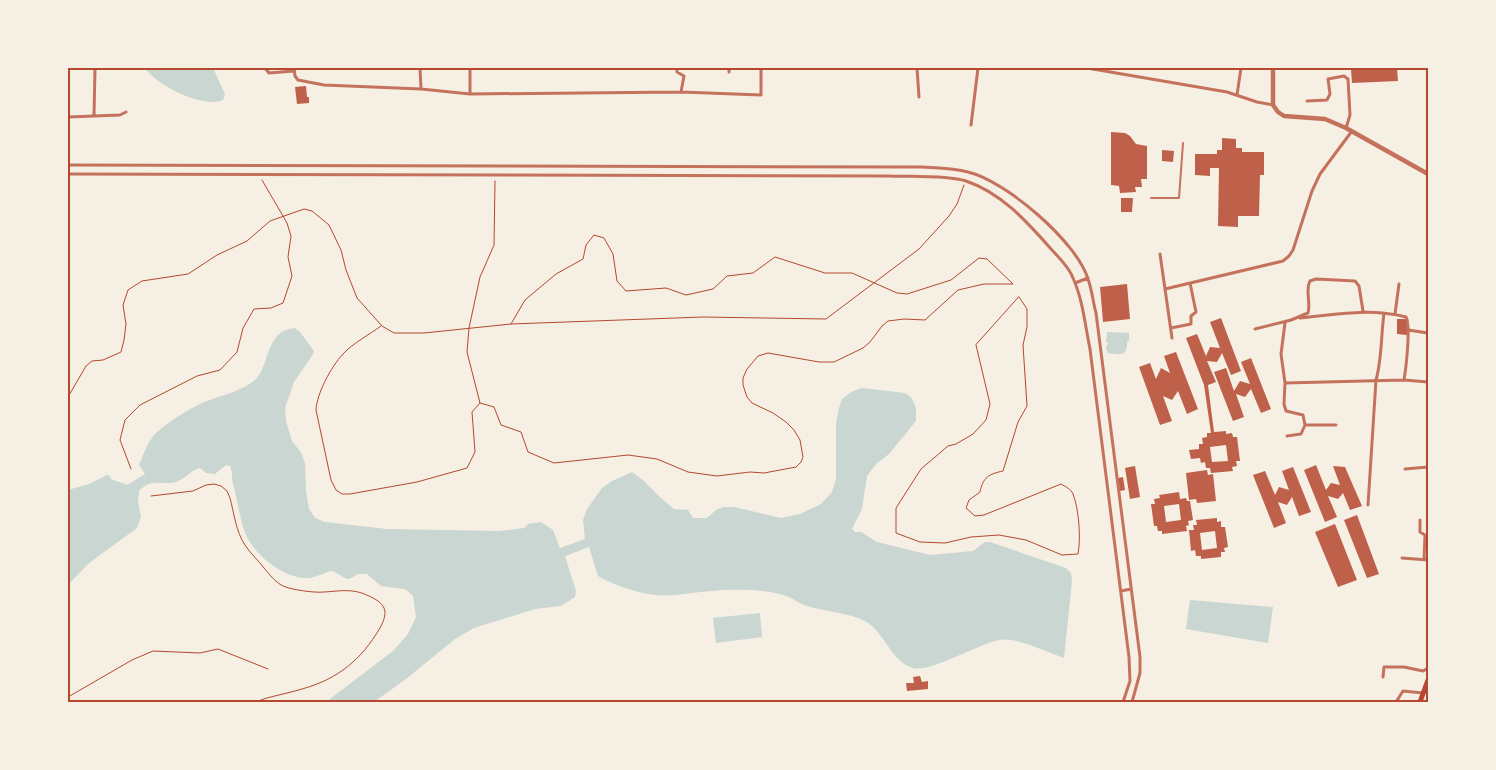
<svg xmlns="http://www.w3.org/2000/svg" width="1496" height="770" viewBox="0 0 1496 770" font-family="'Titillium Web',sans-serif">
<rect width="100%" height="100%" fill="#f6efe4"/>
<!-- water -->
<path fill="#c9d6d2" d="M145,68H213L225,94L223,100C203,109 156,85 145,68Z
M295,328L300,332L314,351L312,356L294,382L285,408L286,421L292,441L302,454L305,464L306,492L309,509L315,518L325,522L387,529L499,531L524,528L528,524L541,522L553,530L560,548L585,539L583,520L587,509L602,488L612,481L632,472L644,481L661,498L674,509L688,510L693,518H707L716,510L724,507H734L781,518L800,514L821,504L832,492L836,479V423L839,408L842,399L851,392L862,388L905,393L911,397L916,408V421L889,454L876,464L867,476L862,509L852,529L855,532H861L877,542L930,555L973,551L985,542H990L1066,568L1071,573L1072,581L1064,658C1046,652 1017,637 999,640C981,643 929,673 913,668C891,662 885,632 865,621C847,612 826,612 807,606C799,604 792,597 783,595C761,589 734,589 712,591C693,592 674,597 655,595C638,593 613,585 598,576L589,547L565,556L576,591L575,597L561,606L535,609L474,628L455,639L406,679L374,702H326L393,651L408,634L416,617L413,596L405,589L381,586L367,574H358L349,579C342,578 338,572 331,571C324,573 316,577 309,578C286,580 257,557 247,537C240,522 237,497 232,480V472L230,466L226,465L215,474L206,473L200,468C191,470 185,479 176,482C162,486 152,477 139,491L138,501L141,517L137,528L89,563L68,585V490L89,484L107,475L110,476L111,479C116,482 122,482 127,485L145,474L139,465C143,456 146,446 152,438C160,426 196,404 210,400C225,394 242,391 255,380C270,366 265,330 295,328Z
M1107,332L1129,333V341H1127C1128,356 1121,355 1108,353L1106,348L1108,343L1106,342Z
M1190,600L1273,607L1268,643L1186,629Z
M760,613L762,637L716,643L713,618Z"/>
<!-- building -->
<path fill="#bf614a" fill-rule="evenodd" d="M1367,68H1397L1398,81L1352,83L1351,70L1367,69Z
M306,86L307,97H309V103L297,104L295,87Z
M1111,132L1125,133L1130,136L1136,144L1147,146V179H1141L1142,187H1135L1136,192L1120,193L1119,186L1111,185Z
M1222,138L1236,139V148H1242V152H1264V175H1260L1259,216H1238V227L1218,226L1219,168H1210V176L1195,175V154H1217V150H1222Z
M1162,150L1174,151L1173,162L1162,161Z
M1121,198H1133L1132,212H1121Z
M1127,284L1130,319L1103,322L1100,287Z
M1221,318L1241,371L1231,375L1222,353L1217,362L1207,361L1216,382L1208,385L1214,432L1226,431V434L1232,433L1233,437H1237L1240,461H1236L1237,466L1232,467L1233,471L1211,473L1210,468H1206L1205,462L1201,463L1200,458L1191,459L1189,450L1199,449V444H1203L1202,438L1207,437V433H1211L1204,385L1186,338L1197,334L1206,356L1210,347L1220,348L1210,322ZM1226,445L1228,461L1212,462L1210,447Z
M1397,319H1407V335L1397,334Z
M1176,352L1198,409L1187,414L1178,391L1172,400L1163,396L1172,421L1160,425L1139,367L1150,363L1156,379L1161,368L1170,373L1164,356Z
M1251,358L1271,409L1261,413L1251,389L1245,397L1236,394L1244,417L1233,421L1214,372L1226,368L1234,391L1240,381L1250,384L1241,362Z
M1316,465L1326,490L1331,483L1340,485L1333,466L1345,467L1362,506L1350,510L1343,493L1338,499L1328,496L1337,517L1325,522L1304,470Z
M1135,466L1140,497L1130,499L1125,468Z
M1293,467L1311,512L1299,516L1292,497L1287,505L1278,502L1286,523L1274,528L1253,475L1265,471L1275,495L1279,487L1289,490L1282,471Z
M1207,470L1208,475L1213,474L1216,501L1197,503L1196,499L1189,500L1186,473Z
M1123,477L1125,490L1120,491L1118,478Z
M1179,492L1180,499L1186,498L1187,501H1190L1193,520L1188,521L1189,525L1186,526L1187,531L1162,534V531H1158L1157,526H1154L1151,504H1155L1154,499L1160,498L1159,495ZM1179,504L1181,520L1166,522L1164,506Z
M1357,515L1379,574L1367,578L1344,520Z
M1217,518V522L1221,521V527H1225L1228,547L1224,548L1225,552H1221V557L1201,559V556H1196L1195,550L1191,551L1189,530H1194L1193,525H1197L1196,520ZM1215,531L1217,548L1202,550L1200,533Z
M1335,524L1357,580L1338,587L1315,532Z
M920,676L922,682L928,681V689L907,691L906,683H914L913,677Z"/>
<g fill="none" stroke-linecap="round" stroke-linejoin="round">
<!-- path -->
<path stroke="#b5482f" stroke-width="1" d="M1019,297L1027,309V327L1023,345L1027,406L1018,422L1003,471C989,474 983,477 980,492L969,500L966,508L975,516L984,515L1061,484C1066,487 1071,489 1073,494C1079,509 1081,539 1078,554L1062,555L1026,540L999,535L971,537L945,543L920,542L896,533V508L921,469L948,446L956,444L973,434L986,420L990,404L976,345Z
M381,326C369,335 353,343 343,354C331,367 317,393 316,410L331,480L336,490L342,494H350L417,482L467,468L475,452L472,412L480,403L467,352L469,328L480,277L494,245L495,181
M68,397L86,366L92,361L103,360L121,352L124,340L126,324L123,305L128,290L142,281L188,274L217,255L247,241L270,221L304,209L312,211L329,225L341,250L346,270L357,298L382,326L394,333H424L511,324L703,317L826,319L919,249L949,216L957,204L964,185
M480,403L494,407L501,425L521,432L528,452L554,463L628,455L657,459L688,472L717,476L750,472L764,473L796,467L801,462L803,457L800,440L794,430L786,422L773,413L752,403L747,397L743,385V378L747,369L758,356L768,353L819,362H834L863,348L870,342L882,326L888,321L904,319L925,320L958,290L984,284H1013L987,259L979,258L951,280L907,294L897,293L852,273H825L775,257L753,273L727,276L713,289L686,295L666,288L626,291L617,281L613,254L604,238L594,235L586,245L583,259L556,274L525,300L511,324
M131,469L120,440L125,420L140,405L197,376L220,370L237,352L243,328L254,309L271,308L283,303L292,276L288,257L291,236L287,223L262,180
M151,496L193,491L206,485L214,484L221,486L227,491L230,498C234,513 236,532 245,545C250,553 258,560 264,568C270,575 275,582 283,586C292,590 315,593 324,592C341,591 353,588 369,596C386,604 389,611 380,628C361,660 338,679 302,689C286,694 270,696 255,702
M68,697L132,660L153,651L200,653L218,649L268,669"/>
<!-- service -->
<path stroke="#c5725c" stroke-width="2" d="M1151,198H1179L1183,143"/>
<!-- minor -->
<path stroke="#c5725c" stroke-width="3" d="M265,68L269,73L294,71
M294,68L295,76L298,80L324,85L421,89L470,94L681,92L761,95V68
M420,68L421,89
M677,68V72L684,76L681,92
M729,68V72
M917,68L919,97
M1087,68L1227,92L1257,102L1273,105
M470,94V68
M1237,95L1241,68
M1307,101L1327,100L1330,94L1328,79L1344,76L1348,79L1350,115L1346,128
M94,116L95,68
M68,117L120,115L126,112
M971,125L978,68
M68,165L922,167C938,168 953,168 968,172C1006,181 1077,242 1088,279C1092,290 1093,302 1096,313L1140,657V673L1132,702
M68,174L890,176C912,177 946,175 966,181C1002,193 1028,223 1052,250C1060,259 1069,267 1073,278C1083,300 1085,325 1090,349L1129,657L1130,681L1123,702
M1160,254L1172,338
M1075,283L1088,278
M1165,289L1283,261L1289,256L1293,250L1312,191L1320,174L1352,131
M1395,314L1399,284
M1300,318C1336,314 1371,308 1406,317C1411,325 1406,368 1404,380
M1285,323L1281,354L1285,383L1284,404L1286,411L1303,415L1305,425L1301,434L1287,436
M1171,328L1191,324V316L1196,312L1190,283
M1255,329L1291,320L1308,313C1311,302 1305,290 1310,281L1316,279L1355,281L1359,286L1363,311
M1408,330L1428,333
M1285,383L1404,380L1428,382
M1305,425H1336
M1405,469L1428,467
M1368,505L1376,380C1382,359 1381,335 1384,313
M1420,520V532L1425,535L1424,560
M1402,558L1428,560
M1121,591L1131,589
M1383,677L1384,667H1404L1423,671L1428,668
M1396,702L1403,691L1423,693"/>
<!-- tertiary -->
<path stroke="#c5725c" stroke-width="4.5" d="M1273,68V105L1278,112L1284,116L1325,119L1346,128L1428,174"/>
<!-- secondary -->
<path stroke="#b5482f" stroke-width="5" d="M1420,702L1428,680"/>
</g>
<!-- border -->
<rect width="1496" height="770" fill="none" stroke="#f6efe4" stroke-width="138"/>
<rect x="69" y="69" width="1358" height="632" fill="none" stroke="#b5482f" stroke-width="2"/>
</svg>
